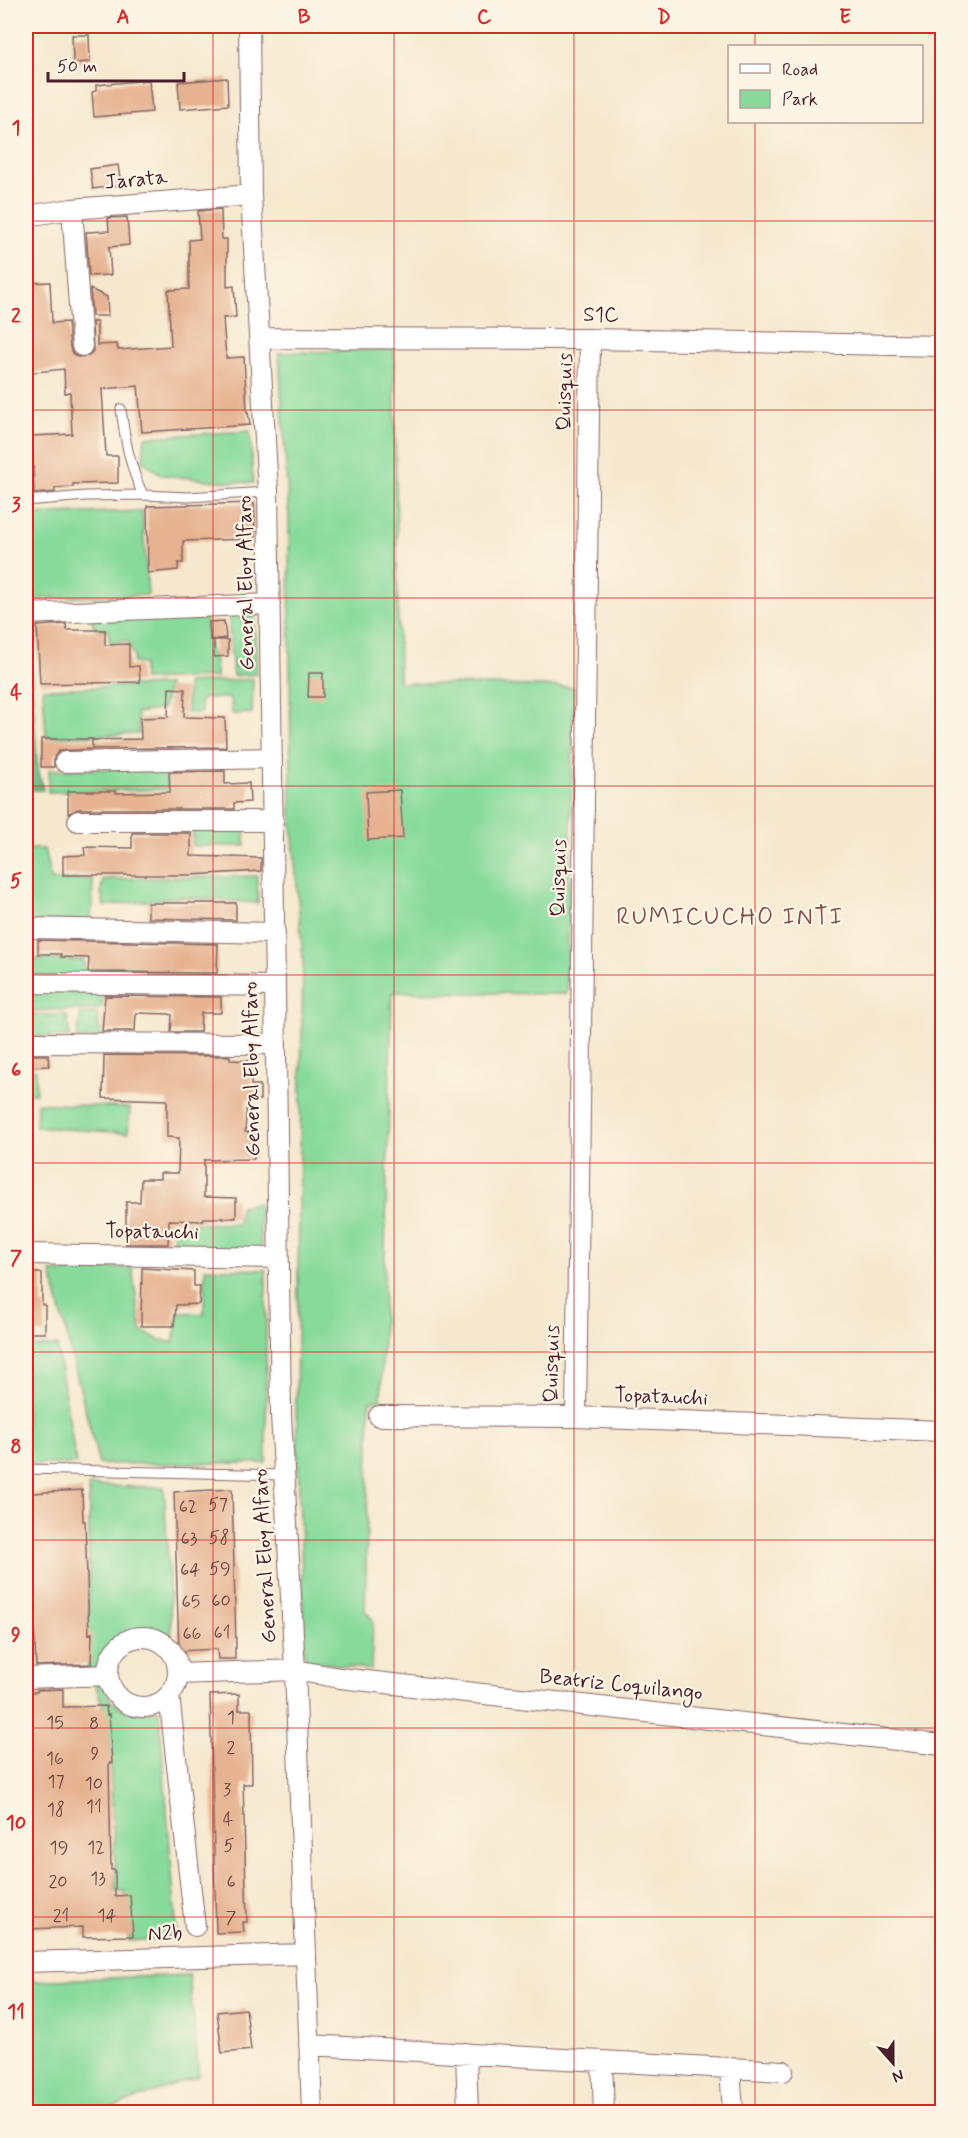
<svg xmlns="http://www.w3.org/2000/svg" width="968" height="2138" viewBox="0 0 968 2138" font-family="Mynerve,sans-serif">
<rect width="100%" height="100%" fill="#fcf5e5"/>
<filter id="ink" filterUnits="userSpaceOnUse"><feTurbulence type="fractalNoise" baseFrequency=".0167" numOctaves="2"/><feDisplacementMap in="SourceGraphic" scale="12" xChannelSelector="R" yChannelSelector="G"/><feConvolveMatrix kernelMatrix="1 2 1 2 8 2 1 2 1" color-interpolation-filters="sRGB"/></filter>
<filter id="wash" filterUnits="userSpaceOnUse"><feTurbulence type="fractalNoise" baseFrequency=".008" numOctaves="4" result="noise"/><feDisplacementMap in="SourceGraphic" scale="24" xChannelSelector="R" yChannelSelector="G"/><feGaussianBlur stdDeviation="1.35" result="paint"/><feColorMatrix in="noise" values="0 0 0 0 0 0 0 0 0 0 0 0 0 0 0 0 0 1.4 0 .05"/><feComposite in="paint" operator="in"/></filter>
<g filter="url(#wash)">
<rect width="100%" height="100%" fill="#f6e8cf"/>
<!-- green -->
<path fill="#88da9b" stroke="#697c63" stroke-width="1.5" d="M394,349L399,683L574,687L567,994L392,992L381,1400L370,1401L365,1611L373,1620L371,1670L305,1660L296,1405L303,959L291,812L289,519L279,353Z
M250,431L253,483L217,481L162,475L143,461L145,437Z
M142,511L148,595L26,599V515Z
M228,614L254,615L257,674L233,676Z
M205,615L211,653L215,661L216,677L143,680V664L133,663L134,657L128,641L110,643L108,630L95,628L91,619Z
M253,679L252,713L232,714L231,701L228,698H205L200,701L201,713H187V683Z
M168,685L163,709L137,713L139,734L46,737L43,689Z
M168,768L167,789L48,792L49,770Z
M193,826L245,828V846H193Z
M26,849H44L51,880L93,879L91,922L26,921Z
M257,876L258,903L179,897L104,906L101,891L103,879Z
M26,959L84,960V979L26,978Z
M26,991H104L101,1009L26,1011Z
M81,1013H97L101,1038L77,1039Z
M26,1015H67L70,1037H26Z
M26,1070H36V1093H26Z
M37,1103L130,1108L128,1133L36,1127Z
M259,1203L261,1252L173,1250L174,1223L238,1224L240,1206Z
M132,1267L141,1331L158,1339L173,1343L179,1312L204,1314L205,1268L266,1270V1463L99,1464L51,1272Z
M57,1346L76,1464H26V1347Z
M89,1486L164,1487L172,1642C168,1639 162,1633 157,1632C130,1623 106,1644 102,1669H88Z
M104,1682C108,1712 135,1715 159,1710L177,1937L129,1941L125,1891H116L109,1726L95,1683Z
M189,1975L199,2076L100,2112H26V1981Z"/>
<!-- forest -->
<path fill="#6eba83" stroke="#5c6c57" stroke-width="1.5" d="M26,637H29L37,761L43,790H26Z"/>
<g id="blocks">
<!-- building -->
<path fill="#e6b291" d="M72,35H89L90,62L73,63Z
M227,78L228,105L180,109L178,82Z
M149,80L152,112L94,117L92,92L96,91V85Z
M118,165L121,185L93,189L90,169Z
M221,209L222,239H227V287L234,286L236,317L223,318L226,358L244,357L247,412H248L250,425L142,432L138,386L102,389L106,456H118V483L73,484V487L55,488V492L34,494L32,436L72,434L70,392L65,393L64,369L26,373V283L50,282L52,323L68,322L70,347L72,353L77,357L88,356L93,351L92,322H97V345L117,344L118,350L171,346L168,290L189,289V240L200,239L198,211Z
M127,217L129,245L109,247L111,275L89,276L86,232L109,231L108,218Z
M90,289L107,297L108,316H92Z
M254,503L255,539L183,541V563H178V570L148,573L147,506Z
M224,621L226,638L210,640L209,622Z
M66,624L67,630H105V645L129,644V667L139,666L140,682L40,684L37,626Z
M214,640H228V656L214,657Z
M309,673H323V697H308Z
M169,688L185,689L184,717L225,718L226,747L92,749V740L141,739L140,718L168,717Z
M41,739H92V749L59,751L54,757V767H41Z
M225,771V784L249,783L250,802L234,803V809H78L68,814V791H116V793L170,792L169,772Z
M400,790L403,838L368,840L366,792Z
M132,833H191V856L261,858V871L189,875H63V856L85,855L84,847L132,848Z
M148,903H236V920L148,918Z
M38,940L218,944L217,973L88,972L89,958L61,957V954H38Z
M105,996L221,997V1013H201L200,1032H171L172,1015L169,1014L136,1013L135,1031H102Z
M26,1055H48L49,1066L26,1067Z
M104,1055L230,1056V1060L253,1061L251,1085H260V1100L247,1099L245,1132L255,1133L254,1159L204,1160V1197L236,1198V1218H203V1221L169,1220L168,1244H126V1202H140L141,1179H160V1173H178L179,1138L167,1137V1100L103,1098Z
M142,1268L194,1271V1286H200L199,1304L176,1305L174,1326H141Z
M26,1273H42V1305H45V1333H26Z
M232,1489L236,1648H235V1659H218L217,1649L179,1651L174,1492Z
M82,1490L83,1521H85L89,1634L92,1633L91,1664L36,1666L33,1603L32,1493Z
M63,1689V1707L106,1706L107,1715L109,1714L112,1763H109L111,1870H115V1896L130,1895L133,1936L83,1937V1927L26,1929V1692H37V1690Z
M239,1694V1710H251L252,1784H243L247,1922H243L244,1932L216,1933L210,1695Z
M246,2009L251,2050L222,2053L217,2012Z"/>
</g>
</g>
<g filter="url(#ink)">
<use href="#blocks" fill-opacity="0" stroke="#866564" stroke-width="1.5"/>
<g fill="none" stroke-linecap="round" stroke-linejoin="round">
<!-- service casing -->
<g stroke="#866564" stroke-width="11">
<path id="service" d="M121,409C125,440 130,467 143,495L188,497L268,492
M26,501L86,496L143,495
M26,1469L284,1475
M939,2112L942,2081"/>
</g>
<!-- minor casing -->
<g stroke="#866564" stroke-width="22">
<path id="minor" d="M249,26L251,195L268,492L281,1415L295,1670L312,2112
M72,209L82,346
M26,216L72,209L251,195
M259,338L590,339L942,346
M26,614L270,604
M65,762L272,758
M78,821H273
M26,928L275,933
M26,983L275,986
M26,1043L276,1044
M26,1254L278,1258
M379,1416L576,1417L942,1431
M576,1417L590,339
M108 1672a35 35 0 1 1 70 0a35 35 0 1 1-70 0Z
M178,1674L295,1670L340,1678L942,1745
M26,1678L108,1675
M169,1695L195,1926
M26,1962L305,1954
M309,2045L783,2071
M466,2053L468,2112
M602,2061L604,2112
M730,2068L733,2112"/>
</g>
<!-- service -->
<use href="#service" stroke="#fff" stroke-width="9"/>
<!-- minor -->
<use href="#minor" stroke="#fff" stroke-width="20"/>
</g>
</g>
<!-- grid -->
<path fill="none" stroke="#d62828" stroke-width="1.5" stroke-opacity="0.55" d="M213,26V2112M394,26V2112M574,26V2112M755,26V46M755,122V2112M26,221H942M26,410H942M26,598H942M26,786H942M26,975H942M26,1163H942M26,1352H942M26,1540H942M26,1728H942M26,1917H942"/>
<g text-anchor="middle" dominant-baseline="central" stroke-width="4.5" stroke-linejoin="round" paint-order="stroke">
<!-- number labels -->
<g font-size="18" fill="#714444">
<text x="218" y="1505">57</text>
<text x="188" y="1507">62</text>
<text x="219" y="1538">58</text>
<text x="189" y="1539">63</text>
<text x="220" y="1569">59</text>
<text x="190" y="1570">64</text>
<text x="221" y="1601">60</text>
<text x="191" y="1602">65</text>
<text x="222" y="1633">61</text>
<text x="192" y="1634">66</text>
<text x="231" y="1718">1</text>
<text x="55" y="1723">15</text>
<text x="94" y="1724">8</text>
<text x="231" y="1748">2</text>
<text x="95" y="1754">9</text>
<text x="55" y="1759">16</text>
<text x="56" y="1782">17</text>
<text x="94" y="1784">10</text>
<text x="227" y="1790">3</text>
<text x="94" y="1807">11</text>
<text x="56" y="1810">18</text>
<text x="228" y="1820">4</text>
<text x="229" y="1846">5</text>
<text x="59" y="1848">19</text>
<text x="96" y="1848">12</text>
<text x="98" y="1879">13</text>
<text x="58" y="1882">20</text>
<text x="231" y="1882">6</text>
<text x="61" y="1916">21</text>
<text x="107" y="1916">14</text>
<text x="231" y="1918">7</text>
</g>
<!-- street labels -->
<g font-size="21" fill="#4a1f2b" stroke="#fcf5e5">
<text transform="translate(136 180) rotate(-5)">Jarata</text>
<text transform="translate(601 315) rotate(1)">S1C</text>
<text transform="translate(565 392) rotate(-89)">Quisquis</text>
<text transform="translate(246 583) rotate(-91)">General Eloy Alfaro</text>
<text transform="translate(559 878) rotate(-89)">Quisquis</text>
<text transform="translate(252 1069) rotate(-91)">General Eloy Alfaro</text>
<text transform="translate(152 1232) rotate(1)">Topatauchi</text>
<text transform="translate(552 1364) rotate(-89)">Quisquis</text>
<text transform="translate(661 1397) rotate(2)">Topatauchi</text>
<text transform="translate(265 1556) rotate(-93)">General Eloy Alfaro</text>
<text transform="translate(621 1685) rotate(6)">Beatriz Coquilango</text>
<text transform="translate(165 1934) rotate(-2)">N2b</text>
</g>
<!-- quarter labels -->
<g font-size="24" letter-spacing="1.5" fill="#81524f" stroke="#fcf5e5">
<text x="730" y="917">RUMICUCHO INTI</text>
</g>
</g>
<!-- margin -->
<rect width="968" height="2138" fill="none" stroke="#fcf5e5" stroke-width="66"/>
<!-- legend -->
<rect x="728" y="45" width="195" height="78" fill="#fcf5e5" stroke="#b59f9b" stroke-width="1.5"/>
<rect x="740" y="64" width="30" height="9" fill="#ffffff" stroke="#b59f9b" stroke-width="1.5"/>
<text x="782" y="75" font-size="18" fill="#4a1f2b">Road</text>
<rect x="740" y="90" width="30" height="18" fill="#88da9b" stroke="#b59f9b" stroke-width="1.5"/>
<text x="782" y="105" font-size="18" fill="#4a1f2b">Park</text>
<!-- north arrow -->
<g transform="translate(893 2063) rotate(159)" stroke="#fcf5e5" stroke-width="4.5" paint-order="stroke">
<path d="M0-4.5L10 22L0 15L-10 22Z" fill="#4a1f2b"/>
<text y="-9" font-size="16" font-weight="bold" text-anchor="middle" fill="#4a1f2b">N</text>
</g>
<!-- scale -->
<path d="M48 72v9h136v-9" fill="none" stroke="#4a1f2b" stroke-width="3"/>
<text x="57" y="72" font-size="18" fill="#4a1f2b" stroke="#fcf5e5" stroke-width="4.5" paint-order="stroke">50 m</text>
<rect x="33" y="33" width="902" height="2072" fill="none" stroke="#d62828" stroke-width="2"/>
<g font-size="20" text-anchor="middle" font-weight="bold" fill="#d62828">
<text x="123" y="23">A</text>
<text x="304" y="23">B</text>
<text x="484" y="23">C</text>
<text x="664" y="23">D</text>
<text x="845" y="23">E</text>
<text x="16" y="134">1</text>
<text x="16" y="322">2</text>
<text x="16" y="511">3</text>
<text x="16" y="699">4</text>
<text x="16" y="887">5</text>
<text x="16" y="1076">6</text>
<text x="16" y="1264">7</text>
<text x="16" y="1453">8</text>
<text x="16" y="1641">9</text>
<text x="16" y="1829">10</text>
<text x="16" y="2018">11</text>
</g>
</svg>
